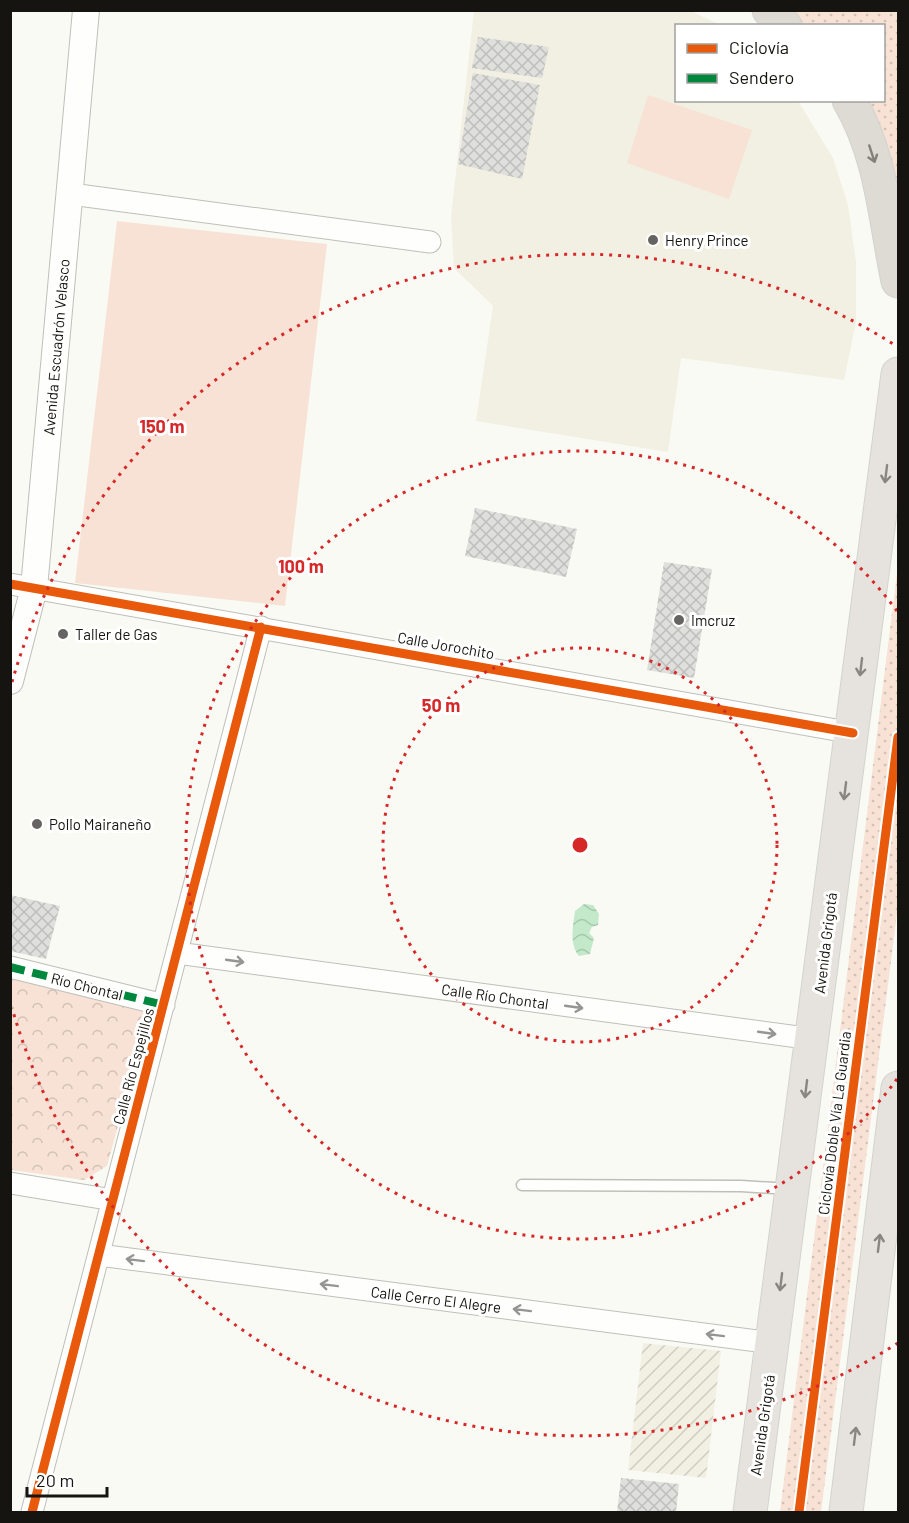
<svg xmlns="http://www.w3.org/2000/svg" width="909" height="1523" viewBox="0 0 909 1523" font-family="Barlow,sans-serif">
<defs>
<pattern id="industrial-furrows" width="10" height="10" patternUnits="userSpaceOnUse" patternTransform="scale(1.5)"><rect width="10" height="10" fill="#f2f0e3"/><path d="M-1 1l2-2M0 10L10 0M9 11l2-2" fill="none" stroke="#cfcdc2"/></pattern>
<pattern id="grass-dots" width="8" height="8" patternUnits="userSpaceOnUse" patternTransform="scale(1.5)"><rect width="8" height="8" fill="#f7e2d5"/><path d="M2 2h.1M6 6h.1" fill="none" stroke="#d3c1b6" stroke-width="1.8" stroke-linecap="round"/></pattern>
<pattern id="forest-crowns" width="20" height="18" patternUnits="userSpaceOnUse" patternTransform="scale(1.5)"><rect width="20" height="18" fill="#f7e2d5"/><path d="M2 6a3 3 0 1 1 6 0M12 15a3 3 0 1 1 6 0" fill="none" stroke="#d3c1b6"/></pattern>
<pattern id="water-waves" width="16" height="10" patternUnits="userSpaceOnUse" patternTransform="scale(1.5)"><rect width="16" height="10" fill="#c3e9ca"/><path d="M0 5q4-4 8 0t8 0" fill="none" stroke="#a7c7ac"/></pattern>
<pattern id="building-cross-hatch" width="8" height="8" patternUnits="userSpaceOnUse" patternTransform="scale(1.5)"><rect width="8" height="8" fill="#dfe0dc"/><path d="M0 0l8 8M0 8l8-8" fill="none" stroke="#bebfbc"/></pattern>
</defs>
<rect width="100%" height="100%" fill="#fafaf4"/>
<!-- built -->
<path fill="#f2f0e3" d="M474,11H691L720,25L676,26V100L798,101L833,158L848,205L856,262V322L844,380L681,358L668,452L476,421L493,306L454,268L451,217Z"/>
<!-- industrial -->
<path fill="url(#industrial-furrows)" d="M643,1343L721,1351L706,1478L628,1470Z"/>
<!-- grass -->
<path fill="url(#grass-dots)" d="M781,11H898V234L857,101L884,100V26L799,25Z
M898,565V906L821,1512H780Z"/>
<!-- forest -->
<path fill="url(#forest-crowns)" d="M11,977L150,1009L107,1166L84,1180L11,1170Z"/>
<!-- pitch -->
<path fill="#f7e2d5" d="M648,95L752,130L729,199L627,163Z
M117,221L327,244L285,606L75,583Z"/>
<!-- water -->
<path fill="url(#water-waves)" d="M584,904L593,905L599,914L598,925L592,927L589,933L594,938L590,954L579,956C569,944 573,926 575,911Z"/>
<!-- building -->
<path fill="url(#building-cross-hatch)" d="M478,37L549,47L542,78L472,68Z
M473,73L540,85L522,179L458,164Z
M475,508L577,529L566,577L465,556Z
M664,562L712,569L694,678L647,670Z
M10,895L60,906L46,959L10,951Z
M621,1478L679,1484L676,1512H617Z"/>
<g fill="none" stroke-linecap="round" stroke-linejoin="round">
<!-- service casing -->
<g stroke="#bfbfba" stroke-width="13">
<path id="service" d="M522,1185L741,1186L790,1189"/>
</g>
<!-- minor casing -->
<g stroke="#bfbfba" stroke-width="23">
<path id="minor" d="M71,194L430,242
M10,584L853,733
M177,953L813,1039
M10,967L164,1005
M10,1183L113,1200
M99,1255L773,1343
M32,1512L261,627"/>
</g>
<!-- tertiary casing -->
<g stroke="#bfbfba" stroke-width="28">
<path id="tertiary" d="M10,681L34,588L86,10"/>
</g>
<!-- primary casing -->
<g stroke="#d3d3d0" stroke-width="35">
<path id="primary" d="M750,1512L898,374
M846,1512L898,1088"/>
</g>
<!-- trunk casing -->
<g stroke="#d3d3d0" stroke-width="35">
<path id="trunk" d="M769,10L785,26
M849,100C882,156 885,220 898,281"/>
</g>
<!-- service -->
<use href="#service" stroke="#fefefd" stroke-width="10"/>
<!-- minor -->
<use href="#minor" stroke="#fefefd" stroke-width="21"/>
<!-- tertiary -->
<use href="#tertiary" stroke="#fefefd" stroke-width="26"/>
<!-- primary -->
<use href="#primary" stroke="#e6e3de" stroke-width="33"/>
<!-- trunk -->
<use href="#trunk" stroke="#dedad4" stroke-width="33"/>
<!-- quiet -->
<path stroke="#00873e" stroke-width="8" stroke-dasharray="15 8" stroke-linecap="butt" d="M10,967L164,1005"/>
<!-- cycleway casing -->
<g stroke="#fff" stroke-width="13">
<path id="cycleway" d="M10,584L853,733
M32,1512L261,627
M799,1512L898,737"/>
</g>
<!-- cycleway -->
<use href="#cycleway" stroke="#e8590c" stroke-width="9"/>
</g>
<!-- one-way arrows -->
<defs><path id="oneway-shaft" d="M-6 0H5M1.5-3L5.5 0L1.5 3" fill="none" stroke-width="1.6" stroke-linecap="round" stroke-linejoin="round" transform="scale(1.5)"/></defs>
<use stroke="#84817c" href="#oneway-shaft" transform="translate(872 154) rotate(72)"/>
<g stroke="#888681">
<use href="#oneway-shaft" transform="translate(886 474) rotate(97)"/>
<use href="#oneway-shaft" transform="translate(861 667) rotate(97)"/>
<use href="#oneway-shaft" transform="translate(845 791) rotate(97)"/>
<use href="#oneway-shaft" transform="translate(806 1089) rotate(97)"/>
<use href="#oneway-shaft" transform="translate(879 1243) rotate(-83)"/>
<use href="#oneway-shaft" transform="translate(781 1282) rotate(97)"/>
<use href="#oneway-shaft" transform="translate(855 1436) rotate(-83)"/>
</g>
<g stroke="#959592">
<use href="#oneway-shaft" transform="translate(235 961) rotate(8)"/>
<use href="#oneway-shaft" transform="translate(574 1007) rotate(8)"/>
<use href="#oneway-shaft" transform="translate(767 1033) rotate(8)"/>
<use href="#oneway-shaft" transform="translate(135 1260) rotate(-173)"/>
<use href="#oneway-shaft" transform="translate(329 1285) rotate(-173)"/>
<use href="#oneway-shaft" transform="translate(522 1310) rotate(-173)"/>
<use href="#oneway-shaft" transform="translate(715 1335) rotate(-173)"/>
</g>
<!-- distance rings -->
<g fill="none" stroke="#d62828" stroke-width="3" stroke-dasharray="3 6">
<circle cx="580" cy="845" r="197"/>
<path d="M897 1079A394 394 0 1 1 897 611"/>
<path d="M898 1343A591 591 0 0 1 12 1008M12 682A591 591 0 0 1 898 347"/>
</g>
<!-- markers -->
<g fill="#656460" stroke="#fff" stroke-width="2">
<circle cx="653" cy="240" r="6"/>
<circle cx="679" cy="620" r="6"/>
<circle cx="63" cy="634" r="6"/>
<circle cx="37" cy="824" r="6"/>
</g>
<g text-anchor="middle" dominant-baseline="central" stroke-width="6" stroke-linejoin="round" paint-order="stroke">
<!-- poi labels -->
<g font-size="15" fill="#151410" stroke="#fff" text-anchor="start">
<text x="665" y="240">Henry Prince</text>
<text x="691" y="620">Imcruz</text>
<text x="75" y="634">Taller de Gas</text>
<text x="49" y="824">Pollo Mairaneño</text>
</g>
<!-- street labels -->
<g font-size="15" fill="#151410" stroke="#fff">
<text transform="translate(56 347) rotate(-85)">Avenida Escuadrón Velasco</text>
<text transform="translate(446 645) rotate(10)">Calle Jorochito</text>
<text transform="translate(825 943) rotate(-83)">Avenida Grigotá</text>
<text transform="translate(87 986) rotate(14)">Río Chontal</text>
<text transform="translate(495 996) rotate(8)">Calle Río Chontal</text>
<text transform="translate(133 1066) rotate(-75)">Calle Río Espejillos</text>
<text transform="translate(834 1123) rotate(-83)">Ciclovía Doble Vía La Guardia</text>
<text transform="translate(436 1299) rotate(7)">Calle Cerro El Alegre</text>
<text transform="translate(762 1425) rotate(-82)">Avenida Grigotá</text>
</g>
</g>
<circle cx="580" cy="845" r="9" fill="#d62828" stroke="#fff" stroke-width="3"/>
<g font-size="18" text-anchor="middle" font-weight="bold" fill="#d62828" stroke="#fff" stroke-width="6" stroke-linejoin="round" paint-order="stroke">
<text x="162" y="433">150 m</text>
<text x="301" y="573">100 m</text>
<text x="441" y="712">50 m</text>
</g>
<!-- border -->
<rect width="909" height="1523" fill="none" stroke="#151410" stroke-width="24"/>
<!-- legend -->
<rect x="675" y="24" width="210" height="78" fill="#ffffff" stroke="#a1a19f" stroke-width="1.5"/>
<rect x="687" y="44" width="30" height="9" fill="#e8590c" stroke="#a1a19f" stroke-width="1.5"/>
<text x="729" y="54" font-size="18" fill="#151410">Ciclovía</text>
<rect x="687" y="74" width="30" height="9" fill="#00873e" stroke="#a1a19f" stroke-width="1.5"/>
<text x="729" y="84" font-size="18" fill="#151410">Sendero</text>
<!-- scale -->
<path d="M27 1487v9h80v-9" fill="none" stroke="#151410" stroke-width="3"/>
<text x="36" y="1487" font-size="18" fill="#151410" stroke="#ffffff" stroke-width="4.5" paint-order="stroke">20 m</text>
</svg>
